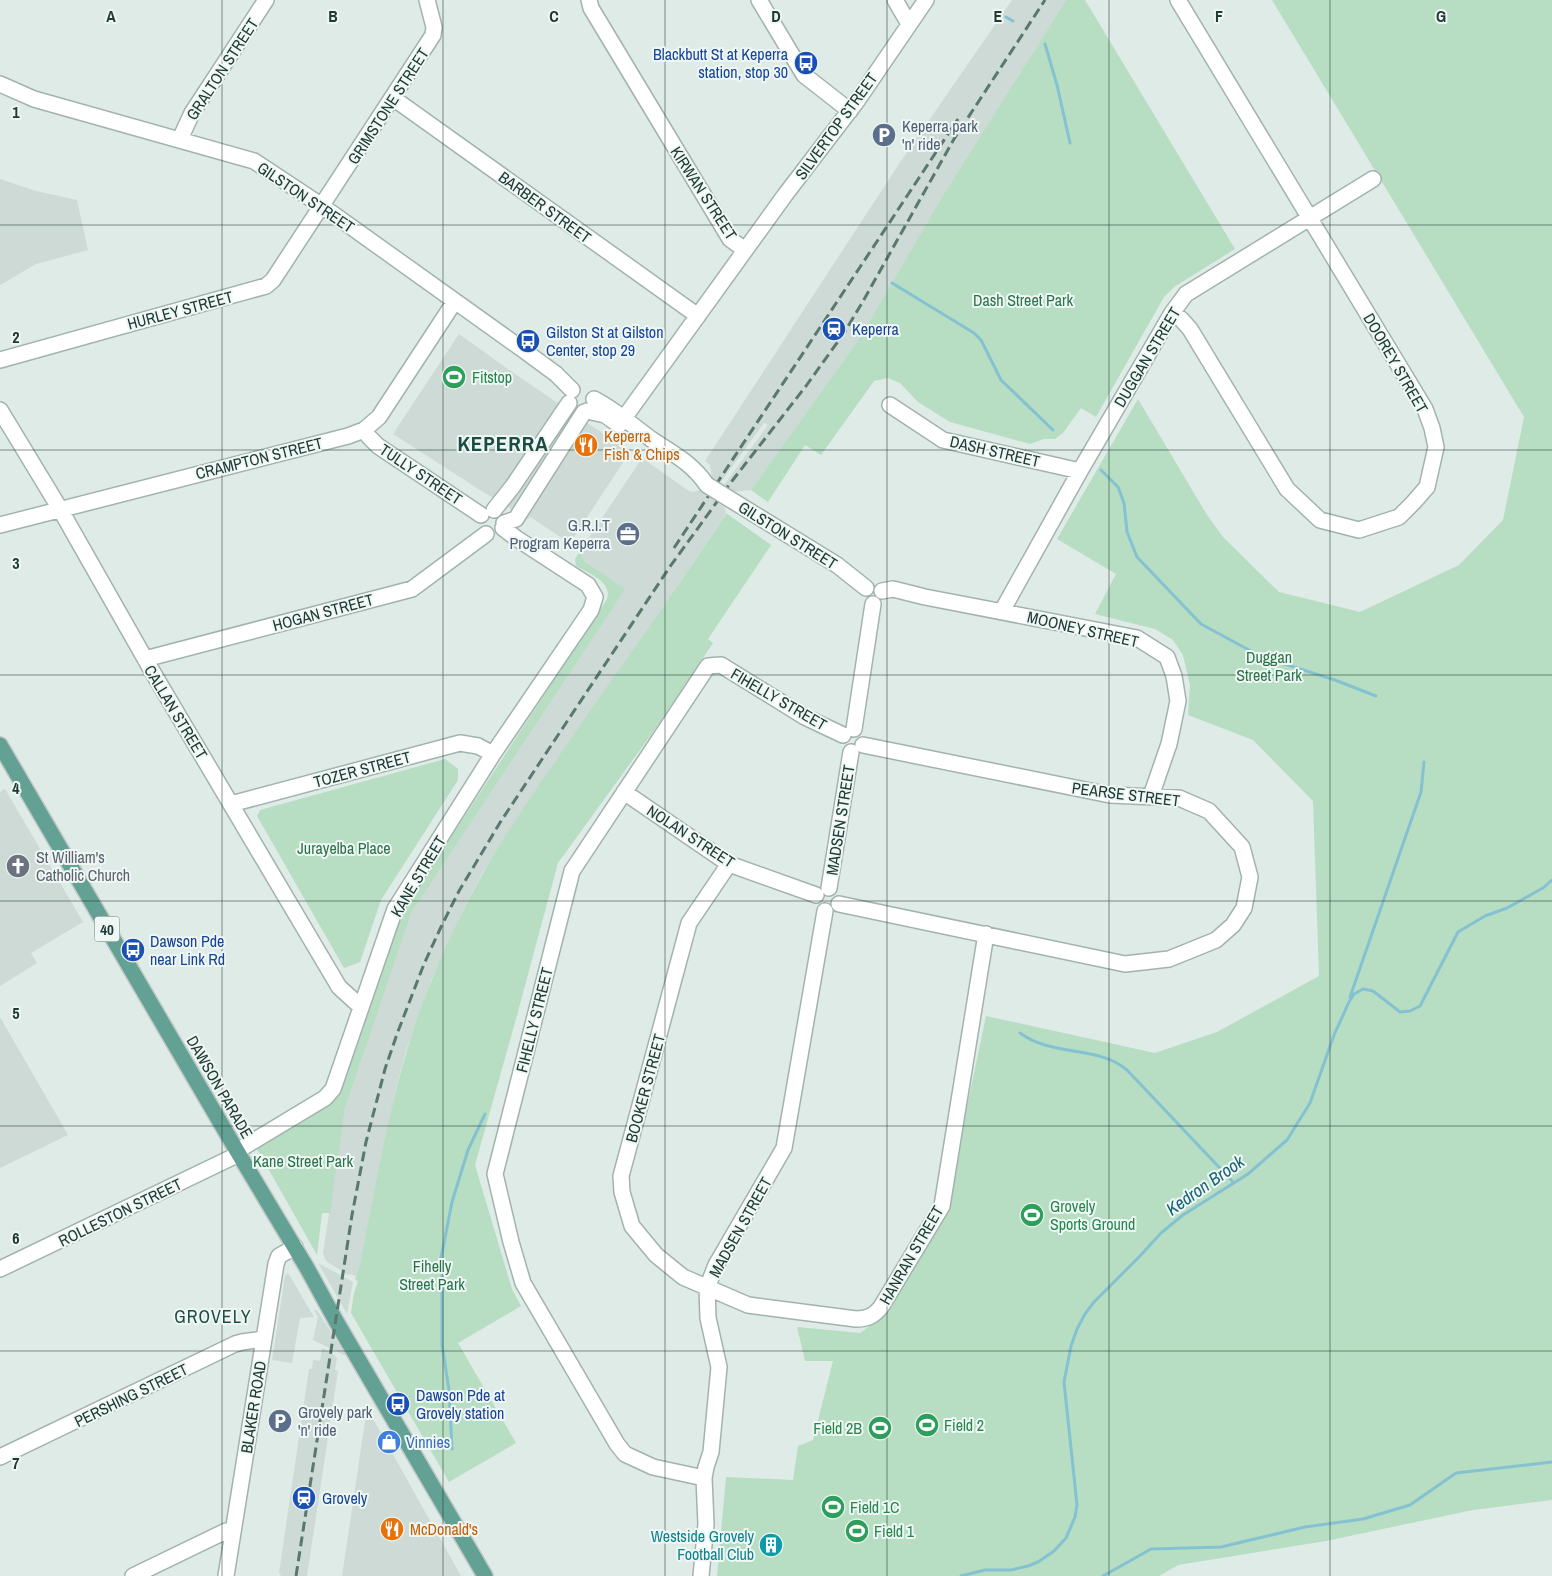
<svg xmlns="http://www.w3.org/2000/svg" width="1552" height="1576" viewBox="0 0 1552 1576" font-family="'Archivo Narrow',sans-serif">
<rect width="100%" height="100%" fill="#dfebe6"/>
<!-- built -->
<path fill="#cddad5" d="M1012,0H1066L939,202L859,339L751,490L732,492L724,486V485L768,425L764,423L721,482L719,483L712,478L710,465L705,461L899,164Z
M0,179L36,191L77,200L88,250L36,264L0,285Z
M459,334L515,374L630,452L570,543L530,517L528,519L480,490L393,434Z
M642,458L689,491L693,492L701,490L702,491L725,508L726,515L514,823L482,874L464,908L432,978L406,1051L396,1089L360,1265L356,1276L350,1274L348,1275L326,1261L323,1253L345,1108L405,927L411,913L418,902L624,589L584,561L580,551Z
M5,789L83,922L31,953L37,963L0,986V792Z
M0,1017L68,1135L0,1168Z
M318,1263L353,1282L347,1314Z
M288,1273L314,1317L300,1318L292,1363L272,1360L285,1276Z
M314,1310H317L346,1356L313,1340L318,1317Z
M322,1348L332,1353L337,1358L335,1370L338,1371L307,1576H280L281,1573H279L309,1369H312L313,1360L320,1361Z
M367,1408L461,1576H342Z"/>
<!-- green -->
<path fill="#b7ddc3" d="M1066,0H1085L1235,249L1174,287L1164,297L1096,417L1081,408L1063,433L1055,439H1044L1030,444L950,422L918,402L900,383L888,378L874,381L821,455L805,445L768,502L751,490L859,339L939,202Z
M1272,0H1552V1500L1473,1510L1326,1541L1178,1565L1159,1576H717L726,1477L793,1480L798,1446L813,1440L833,1361H805L797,1327L860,1333L878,1320L944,1217L986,1016L1155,1053L1217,1032L1319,976L1313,801L1253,740L1188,715L1190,685L1183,655L1173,640L1155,629L1095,614L1116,574L1057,539L1138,399L1207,515L1223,537L1279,592L1360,612L1459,565L1503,520L1524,417Z
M726,513L771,545L708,639L713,643L658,725L558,863L516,1019L475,1165L512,1289L521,1306L458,1343L516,1443L449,1482L351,1313L354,1293L358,1281L355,1279L360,1264C380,1168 394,1069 433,977C451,932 473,889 498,848C524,805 555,763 583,721C631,653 679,584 726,515Z
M580,551L584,561L625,589L411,913L345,1108L330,1213H322L317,1255L256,1147C281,1133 322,1115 338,1093L398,918L607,599C613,582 588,573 576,566L575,559Z
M445,759L458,769V780L381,900L360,962L344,968L257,816L260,810Z"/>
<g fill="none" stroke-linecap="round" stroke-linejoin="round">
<!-- stream -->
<path stroke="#85c2d1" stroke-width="3" d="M1006,17L1013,21
M1045,44L1057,85L1070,143
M892,283L974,333L981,340L1001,380L1053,430
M1101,470L1118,487L1124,503L1127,532L1137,557L1201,624L1262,657L1335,680L1376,696
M1350,997L1421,792L1424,762
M1020,1033C1052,1057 1098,1045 1127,1070L1234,1183
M441,1258L452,1202L468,1150L485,1114
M442,1269V1345L449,1390L452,1449
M961,1576L985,1570H1011L1028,1566L1038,1562L1054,1551L1066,1538L1075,1517L1077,1505L1064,1382L1071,1346L1077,1329L1085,1314L1094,1302L1140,1256L1161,1233L1183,1215L1248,1174L1287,1140L1310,1103L1334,1035L1349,1002L1354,994L1363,989L1373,991L1400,1012L1410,1011L1420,1006L1458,932L1485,916L1507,908L1543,888L1552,880
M1103,1576L1151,1549L1221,1547L1305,1527L1363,1519L1410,1505L1456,1473L1552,1462"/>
<!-- minor casing -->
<g stroke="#a2b3ad" stroke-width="18">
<path id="minor" d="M589,0L591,8L730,239L745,250
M759,0L804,75L850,111
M895,0L909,24
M0,84L34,99L254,161L322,206L522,349L556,374L572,390
M393,98L698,316
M180,139L192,113L266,0
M1172,313L1181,319L1190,329L1287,489L1320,520L1359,530L1399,517L1413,503L1427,487L1436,447L1432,428L1425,409L1178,0
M0,360L266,286L273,280L433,35L434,27L427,0
M594,399C615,410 632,425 651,439C673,454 691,462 707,485
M890,405L943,440L1080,471
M0,410L60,509L152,671L339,987L361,1007
M587,411L605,415L615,422
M619,425L785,195L857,101L926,0
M364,430L369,437L378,446L481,515
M728,498L837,565L866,588
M494,510L513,486L569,403
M504,523L516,519L519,514L584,412
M0,525L348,436L364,430L379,417L455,301
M882,591L893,589L925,597L1137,638L1167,657L1174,676L1178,701L1169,744L1151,796
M1002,611L1080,471L1172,313L1186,294L1373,179
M145,659L412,589L486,534
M854,729L873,604
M624,792L729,864L816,895
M231,804L460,743L478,746L493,754
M729,864L689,923L621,1176L622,1192L632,1226L656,1255L683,1277L748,1305L856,1319C867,1319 874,1316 881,1307L942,1206L986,934
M829,888L851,752
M839,904L1125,964L1169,959L1216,940L1233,925L1244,908L1250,877L1242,847L1209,811L1179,798L1110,795L863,745
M237,1151L325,1098L333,1089L395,909L493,754L591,610L595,597L588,585L516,538L503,528
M0,1269L239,1154
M0,1457L235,1344L242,1342L263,1339
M704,1478L653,1467L625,1454L617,1444L523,1283L511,1242L495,1174L572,871L708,666L721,665L805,717L843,735
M133,1576L226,1531H233
M226,1576L276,1264L279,1256L295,1247
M701,1576L706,1524L704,1478L706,1467L711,1452L719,1367L708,1318L707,1288L716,1265L784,1148L825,911"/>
</g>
<!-- major casing -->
<g stroke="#c1c8c6" stroke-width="18">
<path id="major" d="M0,745L237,1151L307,1268L336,1321L485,1576"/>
</g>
<!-- minor -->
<use href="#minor" stroke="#fff" stroke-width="15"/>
<!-- major -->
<use href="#major" stroke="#63a194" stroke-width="15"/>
<!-- rail -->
<path stroke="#5a7770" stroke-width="3" stroke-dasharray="10 5" stroke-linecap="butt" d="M674,548L958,119
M296,1576L352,1215L366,1142L385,1069L397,1034L424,964L441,927L459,891L501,821L669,568L732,481L806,386L844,333L862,303L954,139L1045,0"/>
<!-- minor-bridge casing -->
<g stroke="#a2b3ad" stroke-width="18" stroke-linecap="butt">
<path id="minor-bridge" d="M707,485L728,498"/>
</g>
<!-- minor-bridge -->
<use href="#minor-bridge" stroke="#fff" stroke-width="15"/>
</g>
<!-- grid -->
<path fill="none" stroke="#203b35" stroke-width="1" stroke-opacity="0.55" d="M222,0V1576M443,0V1576M665,0V1576M887,0V1576M1109,0V1576M1330,0V1576M0,225H1552M0,450H1552M0,675H1552M0,901H1552M0,1126H1552M0,1351H1552"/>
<!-- icons -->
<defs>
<g id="bus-disc" transform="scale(1.25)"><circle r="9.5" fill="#1a4fb4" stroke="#eff7f4"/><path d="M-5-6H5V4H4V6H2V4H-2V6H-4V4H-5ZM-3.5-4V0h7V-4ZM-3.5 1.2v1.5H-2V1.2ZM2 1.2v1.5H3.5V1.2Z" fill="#fff"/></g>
<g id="parking-disc" transform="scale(1.25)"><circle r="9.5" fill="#5c6f8a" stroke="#eff7f4"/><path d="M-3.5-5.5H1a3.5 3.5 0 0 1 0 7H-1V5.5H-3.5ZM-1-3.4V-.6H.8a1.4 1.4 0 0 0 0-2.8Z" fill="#fff"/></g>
<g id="station-disc" transform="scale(1.25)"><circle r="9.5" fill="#1a4fb4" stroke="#eff7f4"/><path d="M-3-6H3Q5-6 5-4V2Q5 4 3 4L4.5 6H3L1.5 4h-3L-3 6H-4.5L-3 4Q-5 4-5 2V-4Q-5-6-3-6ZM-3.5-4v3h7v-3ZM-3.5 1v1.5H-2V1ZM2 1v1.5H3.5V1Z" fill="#fff"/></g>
<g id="stadium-disc" transform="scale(1.25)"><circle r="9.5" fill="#2e9e5b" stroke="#eff7f4"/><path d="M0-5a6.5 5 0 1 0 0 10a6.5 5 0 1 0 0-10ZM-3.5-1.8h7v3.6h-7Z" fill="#fff"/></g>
<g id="restaurant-disc" transform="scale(1.25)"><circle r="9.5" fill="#e8710a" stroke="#eff7f4"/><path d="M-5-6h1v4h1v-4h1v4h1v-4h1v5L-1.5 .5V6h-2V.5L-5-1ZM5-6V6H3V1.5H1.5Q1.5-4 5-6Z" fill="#fff"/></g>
<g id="office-disc" transform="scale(1.25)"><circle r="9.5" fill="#5c6f8a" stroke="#eff7f4"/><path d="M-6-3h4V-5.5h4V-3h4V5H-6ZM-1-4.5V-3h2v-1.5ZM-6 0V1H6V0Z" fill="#fff"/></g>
<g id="church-disc" transform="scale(1.25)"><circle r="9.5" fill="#6b7280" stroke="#eff7f4"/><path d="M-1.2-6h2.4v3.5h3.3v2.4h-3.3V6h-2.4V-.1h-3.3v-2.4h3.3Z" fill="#fff"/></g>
<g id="shop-disc" transform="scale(1.25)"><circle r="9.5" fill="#3f7fe0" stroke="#eff7f4"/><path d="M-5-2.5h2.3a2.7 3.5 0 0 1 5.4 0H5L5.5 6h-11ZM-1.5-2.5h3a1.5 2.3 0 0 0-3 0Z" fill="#fff"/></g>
<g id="building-disc" transform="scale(1.25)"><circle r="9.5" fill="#0f9aa8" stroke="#eff7f4"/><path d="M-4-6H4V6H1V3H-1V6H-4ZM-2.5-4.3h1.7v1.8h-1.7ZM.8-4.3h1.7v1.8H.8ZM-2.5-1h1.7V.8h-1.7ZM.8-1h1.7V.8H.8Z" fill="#fff"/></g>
</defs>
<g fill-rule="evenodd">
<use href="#bus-disc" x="806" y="63"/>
<use href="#parking-disc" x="884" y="135"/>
<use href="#station-disc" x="834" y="329"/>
<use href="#bus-disc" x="528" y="341"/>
<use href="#stadium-disc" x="454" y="377"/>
<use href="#restaurant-disc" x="586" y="445"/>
<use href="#office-disc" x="628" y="534"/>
<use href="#church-disc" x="18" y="866"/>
<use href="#bus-disc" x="133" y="950"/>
<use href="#stadium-disc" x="1032" y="1215"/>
<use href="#bus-disc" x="398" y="1404"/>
<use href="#parking-disc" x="280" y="1421"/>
<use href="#stadium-disc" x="927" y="1425"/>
<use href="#stadium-disc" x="880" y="1428"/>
<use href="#shop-disc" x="389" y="1442"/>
<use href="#station-disc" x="304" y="1498"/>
<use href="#stadium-disc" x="833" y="1507"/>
<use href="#restaurant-disc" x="392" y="1529"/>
<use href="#stadium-disc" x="857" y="1531"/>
<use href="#building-disc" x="771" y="1545"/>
</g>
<g text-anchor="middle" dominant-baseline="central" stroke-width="4" stroke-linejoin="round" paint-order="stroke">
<!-- shield labels -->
<rect fill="#eff7f4" stroke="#5e736e" stroke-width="1" x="94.5" y="916.5" width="25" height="25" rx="4"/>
<g font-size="15" font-weight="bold" fill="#203b35">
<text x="107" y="929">40</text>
</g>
<!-- transit labels -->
<g font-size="16" fill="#164399" stroke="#eff7f4" text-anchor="start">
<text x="788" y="54" text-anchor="end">Blackbutt St at Keperra<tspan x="788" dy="18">station, stop 30</tspan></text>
<text x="852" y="329">Keperra</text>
<text x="546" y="332">Gilston St at Gilston<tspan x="546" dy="18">Center, stop 29</tspan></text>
<text x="150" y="941">Dawson Pde<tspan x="150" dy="18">near Link Rd</tspan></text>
<text x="416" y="1395">Dawson Pde at<tspan x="416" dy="18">Grovely station</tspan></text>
<text x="322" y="1498">Grovely</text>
</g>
<!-- street labels -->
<g font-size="16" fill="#203b35" stroke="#eff7f4">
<text transform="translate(222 69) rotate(-57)">GRALTON STREET</text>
<text transform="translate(388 106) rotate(-57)">GRIMSTONE STREET</text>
<text transform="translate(836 126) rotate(-54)">SILVERTOP STREET</text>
<text transform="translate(704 193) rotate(57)">KIRWAN STREET</text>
<text transform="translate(306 197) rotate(34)">GILSTON STREET</text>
<text transform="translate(545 207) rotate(36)">BARBER STREET</text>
<text transform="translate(180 310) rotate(-15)">HURLEY STREET</text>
<text transform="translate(1147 357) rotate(-59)">DUGGAN STREET</text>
<text transform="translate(1396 363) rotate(60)">DOOREY STREET</text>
<text transform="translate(995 451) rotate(13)">DASH STREET</text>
<text transform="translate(259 458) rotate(-14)">CRAMPTON STREET</text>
<text transform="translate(421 474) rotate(34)">TULLY STREET</text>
<text transform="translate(788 535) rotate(32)">GILSTON STREET</text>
<text transform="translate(323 612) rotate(-15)">HOGAN STREET</text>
<text transform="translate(1083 629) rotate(13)">MOONEY STREET</text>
<text transform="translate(779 699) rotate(30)">FIHELLY STREET</text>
<text transform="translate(176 712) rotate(59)">CALLAN STREET</text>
<text transform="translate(362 769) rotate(-15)">TOZER STREET</text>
<text transform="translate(1126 794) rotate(7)">PEARSE STREET</text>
<text transform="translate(840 820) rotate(-81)">MADSEN STREET</text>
<text transform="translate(691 836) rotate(33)">NOLAN STREET</text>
<text transform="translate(418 876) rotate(-59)">KANE STREET</text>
<text transform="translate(534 1020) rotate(-76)">FIHELLY STREET</text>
<text transform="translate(220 1087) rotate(60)">DAWSON PARADE</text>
<text transform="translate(645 1088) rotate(-75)">BOOKER STREET</text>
<text transform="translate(120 1212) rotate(-26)">ROLLESTON STREET</text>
<text transform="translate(740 1227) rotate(-61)">MADSEN STREET</text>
<text transform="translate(911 1255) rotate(-60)">HANRAN STREET</text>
<text transform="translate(131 1395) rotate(-26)">PERSHING STREET</text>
<text transform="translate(253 1407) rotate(-81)">BLAKER ROAD</text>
</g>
<!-- service labels -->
<g font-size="16" fill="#4e5e75" stroke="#eff7f4" text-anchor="start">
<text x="902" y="126">Keperra park<tspan x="902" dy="18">'n' ride</tspan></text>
<text x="610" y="525" text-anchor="end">G.R.I.T<tspan x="610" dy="18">Program Keperra</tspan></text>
<text x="298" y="1412">Grovely park<tspan x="298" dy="18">'n' ride</tspan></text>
</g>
<!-- park labels -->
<g font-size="16" fill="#2a7249" stroke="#eff7f4">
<text x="1023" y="300">Dash Street Park</text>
<text x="1269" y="657">Duggan<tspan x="1269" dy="18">Street Park</tspan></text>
<text x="344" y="848">Jurayelba Place</text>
<text x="303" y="1161">Kane Street Park</text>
<text x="432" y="1266">Fihelly<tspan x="432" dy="18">Street Park</tspan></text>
</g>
<!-- leisure labels -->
<g font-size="16" fill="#27864d" stroke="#eff7f4" text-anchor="start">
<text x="472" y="377">Fitstop</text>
<text x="1050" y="1206">Grovely<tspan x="1050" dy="18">Sports Ground</tspan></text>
<text x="944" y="1425">Field 2</text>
<text x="862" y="1428" text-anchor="end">Field 2B</text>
<text x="850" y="1507">Field 1C</text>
<text x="874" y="1531">Field 1</text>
</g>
<!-- food labels -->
<g font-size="16" fill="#c56008" stroke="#eff7f4" text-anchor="start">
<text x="604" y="436">Keperra<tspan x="604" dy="18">Fish &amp; Chips</tspan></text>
<text x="410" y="1529">McDonald's</text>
</g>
<!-- worship labels -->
<g font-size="16" fill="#5b616d" stroke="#eff7f4" text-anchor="start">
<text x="36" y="857">St William's<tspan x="36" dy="18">Catholic Church</tspan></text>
</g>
<!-- shop labels -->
<g font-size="16" fill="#366cbe" stroke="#eff7f4" text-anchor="start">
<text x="406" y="1442">Vinnies</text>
</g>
<!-- culture labels -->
<g font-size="16" fill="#0d838f" stroke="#eff7f4" text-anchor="end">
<text x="754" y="1536">Westside Grovely<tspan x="754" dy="18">Football Club</tspan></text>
</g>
<!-- water labels -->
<g font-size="18" font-style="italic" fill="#196377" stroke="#eff7f4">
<text transform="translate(1205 1185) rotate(-35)">Kedron Brook</text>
</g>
<!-- neighbourhood labels -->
<g font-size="18" letter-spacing="1" fill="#1c4d43" stroke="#eff7f4">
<text x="213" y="1316">GROVELY</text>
</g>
<!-- district labels -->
<g font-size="21" font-weight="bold" letter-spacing="1" fill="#1c4d43" stroke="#eff7f4">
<text x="503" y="443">KEPERRA</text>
</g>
</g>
<g font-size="16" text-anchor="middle" font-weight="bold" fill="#203b35" stroke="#eff7f4" stroke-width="4" stroke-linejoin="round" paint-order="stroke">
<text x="111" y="22">A</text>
<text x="333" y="22">B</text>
<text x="554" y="22">C</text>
<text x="776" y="22">D</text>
<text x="998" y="22">E</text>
<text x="1219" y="22">F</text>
<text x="1441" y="22">G</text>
<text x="16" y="118">1</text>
<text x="16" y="343">2</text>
<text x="16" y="569">3</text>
<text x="16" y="794">4</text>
<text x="16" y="1019">5</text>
<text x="16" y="1244">6</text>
<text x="16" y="1469">7</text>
</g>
</svg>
